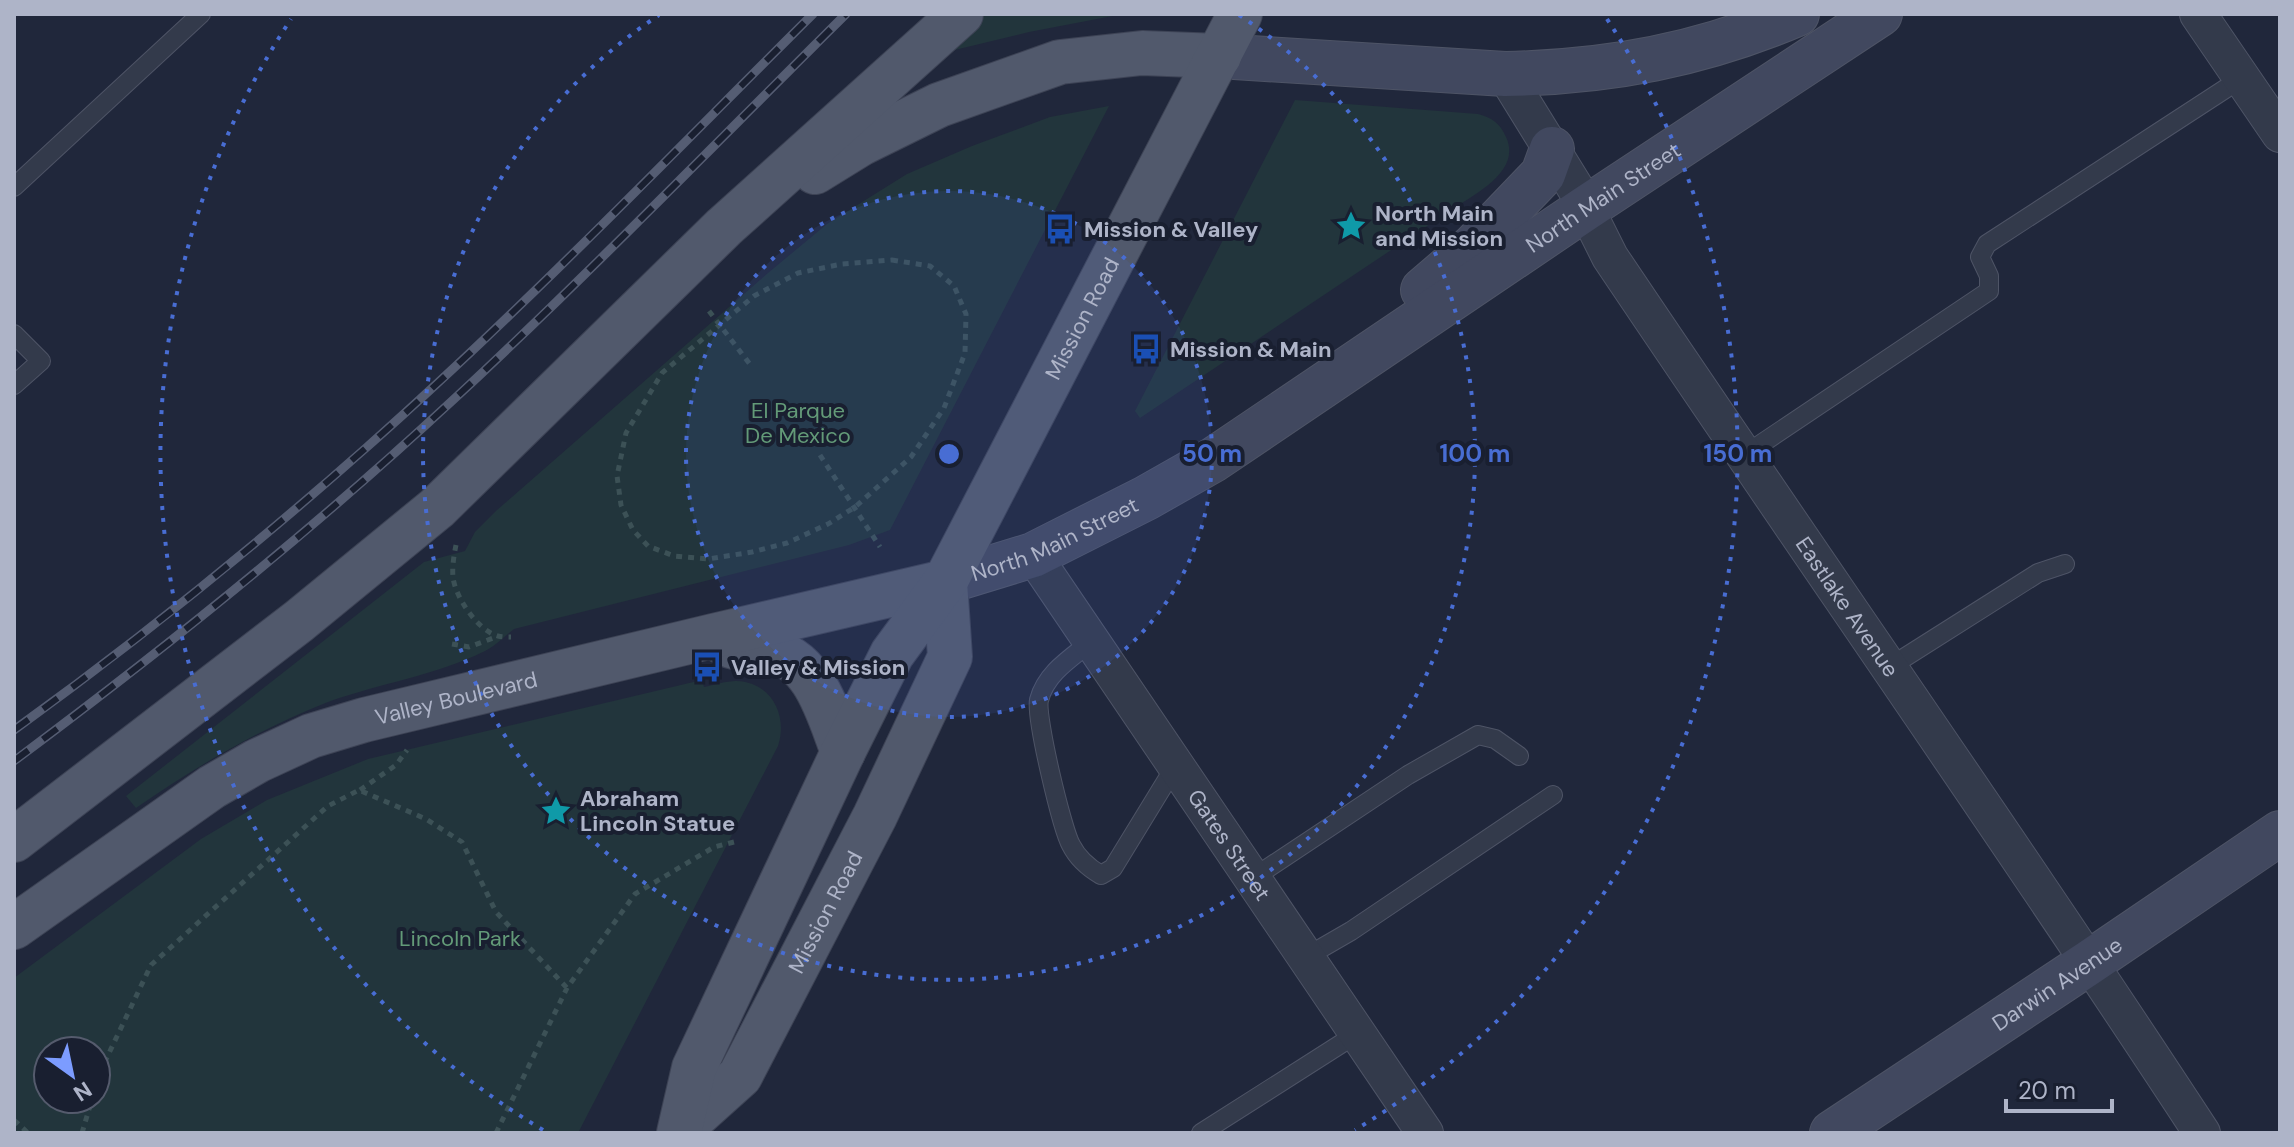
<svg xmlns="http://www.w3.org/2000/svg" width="2294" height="1147" viewBox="0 0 2294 1147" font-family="'DM Sans',sans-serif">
<rect width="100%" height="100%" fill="#20273b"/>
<!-- green -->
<path fill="#22353c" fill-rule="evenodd" d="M986,14H1123L1029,32L942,53Z
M1295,100L1478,114C1492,118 1500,123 1506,137C1522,171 1475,194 1451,210L1140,418L1135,411Z
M1109,106L890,530L849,545L514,629C505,636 495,646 485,651C435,676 380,683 328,702C259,729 197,766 136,808L126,796L424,562L465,551L475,532L497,510L768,273L827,224L907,174L972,146L1050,117Z
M702,680L704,687C714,685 726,681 736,681C772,682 788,716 778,746L578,1133H14V978L201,839L267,800L368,759ZM48,1051H96V1099H48Z"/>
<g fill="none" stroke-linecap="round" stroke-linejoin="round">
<!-- lane casing -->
<g stroke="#4e5466" stroke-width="20">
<path id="lane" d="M14,187L201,14
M14,334L41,361L14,385
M1743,456L1989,291V276L1980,257L1987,244L2242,78
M1092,641C1071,658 1046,673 1039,700C1035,716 1062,829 1071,845C1078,859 1089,868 1101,875L1113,868L1176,765
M1888,668L2038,573L2065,564
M1253,878L1408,775L1478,735L1495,739L1519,756
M1306,957L1351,931L1553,795
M1201,1133L1358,1033"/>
</g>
<!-- street casing -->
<g stroke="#4e5466" stroke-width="38">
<g id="street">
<path d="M2198,14L2280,134"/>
<path id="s1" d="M1505,74L1576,189L1610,257C1806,549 2009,838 2202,1133"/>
<path id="s2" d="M1033,555L1425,1133"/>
</g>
</g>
<!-- secondary casing -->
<g stroke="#4e5466" stroke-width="46">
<g id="secondary">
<path d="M1219,56L1505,74C1610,72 1700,55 1797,14"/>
<path d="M1423,290L1474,246L1543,174L1552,149"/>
<path id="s3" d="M945,582L1033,555L1146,498L1213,460L1586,208L1880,14"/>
<path id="s4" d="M1832,1133L2090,962L2280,833"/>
</g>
</g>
<!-- primary casing -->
<g stroke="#3d4355" stroke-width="46">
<g id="primary">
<path d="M815,172L862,143L939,105L1060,62L1142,53L1219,56"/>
<path d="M718,639C736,652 746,647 767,650C815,657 828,714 843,752"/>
<path d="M14,840L299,621L437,508L724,227L961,14"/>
<path id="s5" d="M14,927L212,787L257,761L311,736L364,720L713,636L945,582"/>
<path id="s6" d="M681,1129L740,1076L875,816L950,657L945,582"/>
<path id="s7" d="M679,1133L694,1068L843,752L892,654L945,582L1240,14"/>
</g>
</g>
<!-- path -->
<path stroke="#3c5156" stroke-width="5" stroke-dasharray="6 6" stroke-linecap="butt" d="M892,260L930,266L954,286L966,314L965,353L944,408L911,457L855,507L828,524L787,543L752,552L708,559L674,556L648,546L633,530L621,505L617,476L626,433L662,373L754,296L798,273L842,264Z
M709,311L752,367
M820,455L880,547
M456,545C454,555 452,567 453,577C455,597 478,631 498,636C502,637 507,637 511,637
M452,644L469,647L496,637
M360,790L396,765L407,750
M96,1085L100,1072L151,965L328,806L359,790L426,819L462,842L496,912L567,988
M14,1120L28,1133
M82,1133L92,1099
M496,1133L567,988L635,894L714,847L738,841"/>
<!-- lane -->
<use href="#lane" stroke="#333a4b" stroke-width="18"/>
<!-- street -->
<use href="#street" stroke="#333a4b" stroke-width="36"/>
<!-- secondary -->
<use href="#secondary" stroke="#41485f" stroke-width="44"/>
<!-- primary -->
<use href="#primary" stroke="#51596c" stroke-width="44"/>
<!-- rail casing -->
<g stroke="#555d73" stroke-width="9">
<path id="rail" d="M14,730C136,642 254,547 367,447C522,310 666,160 813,14
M14,761C166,648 314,529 453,400C588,275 716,143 846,14"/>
</g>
<!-- rail -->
<use href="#rail" stroke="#191f30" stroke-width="6" stroke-dasharray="18" stroke-linecap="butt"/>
</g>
<!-- distance rings -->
<circle cx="949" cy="454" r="263" fill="#486dd3" fill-opacity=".12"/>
<g fill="none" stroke="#486dd3" stroke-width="4" stroke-dasharray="4 8">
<circle cx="949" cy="454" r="263"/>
<path d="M1239 15A526 526 0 1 1 659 15"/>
<path d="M543 1130A789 789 0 0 1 291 19M1607 19A789 789 0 0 1 1355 1130"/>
</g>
<!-- icons -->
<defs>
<g id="sight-bare" transform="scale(2.4)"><path d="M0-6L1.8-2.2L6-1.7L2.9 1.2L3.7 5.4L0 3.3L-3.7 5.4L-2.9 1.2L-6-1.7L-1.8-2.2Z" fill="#0f9aa8" stroke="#191f30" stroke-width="2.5" paint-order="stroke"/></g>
<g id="bus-bare" transform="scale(2.4)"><path d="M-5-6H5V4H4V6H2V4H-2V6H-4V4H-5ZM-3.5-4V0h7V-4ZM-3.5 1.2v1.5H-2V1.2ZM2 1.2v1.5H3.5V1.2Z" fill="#1a4fb4" stroke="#191f30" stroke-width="2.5" paint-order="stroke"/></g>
</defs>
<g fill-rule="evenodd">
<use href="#sight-bare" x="1351" y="226"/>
<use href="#bus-bare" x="1060" y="229"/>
<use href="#bus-bare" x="1146" y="349"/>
<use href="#bus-bare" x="707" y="667"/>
<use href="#sight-bare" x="556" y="811"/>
</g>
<g text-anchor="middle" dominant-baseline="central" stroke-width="8" stroke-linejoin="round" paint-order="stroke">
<!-- street labels -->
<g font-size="22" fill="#aeb4c8" stroke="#191f30">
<text stroke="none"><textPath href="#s3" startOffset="766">North Main Street</textPath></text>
<text stroke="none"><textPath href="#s7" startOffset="912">Mission Road</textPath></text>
<text stroke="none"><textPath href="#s3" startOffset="118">North Main Street</textPath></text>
<text stroke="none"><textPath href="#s1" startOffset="634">Eastlake Avenue</textPath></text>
<text stroke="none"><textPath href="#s5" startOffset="504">Valley Boulevard</textPath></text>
<text stroke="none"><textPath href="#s2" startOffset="350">Gates Street</textPath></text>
<text stroke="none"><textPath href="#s6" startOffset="264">Mission Road</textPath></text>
<text stroke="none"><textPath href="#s4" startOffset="270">Darwin Avenue</textPath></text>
</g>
<!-- poi labels -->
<g font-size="22" font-weight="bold" fill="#aeb4c8" stroke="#191f30" text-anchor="start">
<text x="1375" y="213">North Main<tspan x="1375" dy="25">and Mission</tspan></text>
<text x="1084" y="229">Mission &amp; Valley</text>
<text x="1170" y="349">Mission &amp; Main</text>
<text x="731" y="667">Valley &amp; Mission</text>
<text x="580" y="798">Abraham<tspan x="580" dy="25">Lincoln Statue</tspan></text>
</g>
<!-- park labels -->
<g font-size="22" fill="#639a78" stroke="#191f30">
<text x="798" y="410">El Parque<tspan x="798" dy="25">De Mexico</tspan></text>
<text x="460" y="938">Lincoln Park</text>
</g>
</g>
<circle cx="949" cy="454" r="12" fill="#486dd3" stroke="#191f30" stroke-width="4"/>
<g font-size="24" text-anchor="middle" font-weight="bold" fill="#486dd3" stroke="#191f30" stroke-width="8" stroke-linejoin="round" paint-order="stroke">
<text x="1212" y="462">50 m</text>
<text x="1475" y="462">100 m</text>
<text x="1738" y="462">150 m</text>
</g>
<!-- border -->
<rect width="2294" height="1147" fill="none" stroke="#aeb4c8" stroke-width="32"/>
<!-- north arrow -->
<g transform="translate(72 1075) rotate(147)"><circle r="38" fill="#191f30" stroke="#555b6d" stroke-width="2"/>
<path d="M0-6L14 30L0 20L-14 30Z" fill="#7c9cff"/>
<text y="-12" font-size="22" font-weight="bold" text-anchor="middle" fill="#aeb4c8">N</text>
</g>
<!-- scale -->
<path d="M2006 1099v12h106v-12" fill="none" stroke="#aeb4c8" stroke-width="4"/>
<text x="2018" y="1099" font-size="24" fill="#aeb4c8" stroke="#191f30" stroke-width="6" paint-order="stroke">20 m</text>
</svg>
